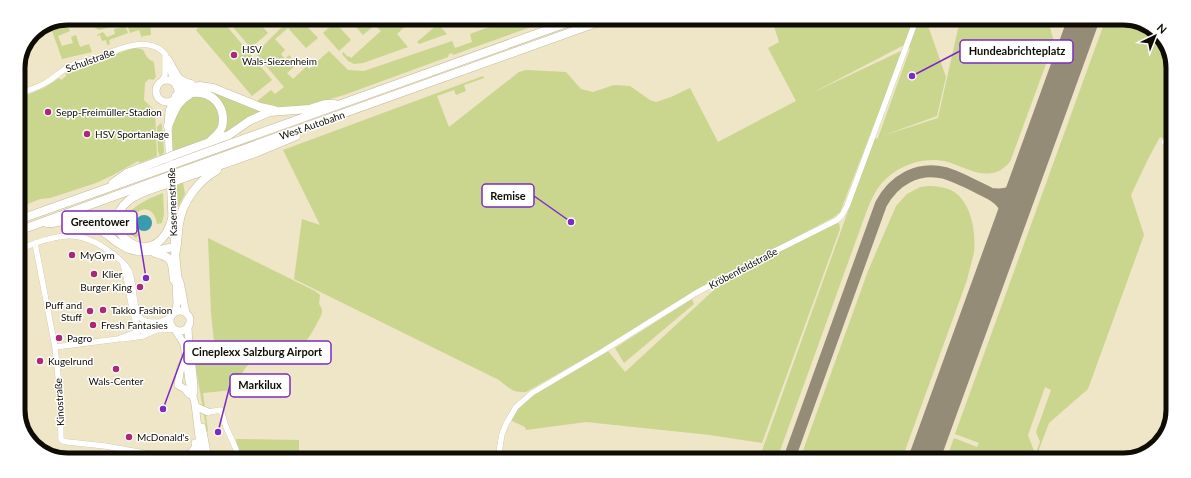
<svg xmlns="http://www.w3.org/2000/svg" width="1191" height="478" viewBox="0 0 1191 478" font-family="Lato,sans-serif">
<rect width="100%" height="100%" fill="#efe5c7"/>
<!-- green -->
<path fill="#cad58e" d="M91,18H121L120,23L118,25L99,30L94,27Z
M125,18H127L129,24L136,21L135,18H150L151,35L143,36L142,38L139,30L130,33Z
M209,18H220L272,80L252,96L196,30Z
M225,18H255L268,33L251,48Z
M66,19L70,31L58,36L62,46L73,43L71,37L76,35L80,47L89,44L92,52L62,59L50,25Z
M278,19H300L318,38L306,48L288,28L275,39L285,50L281,54L285,59L289,55L297,64L287,73L293,79L307,66L309,69L329,51L348,70L364,71L452,41L455,48L472,42L470,34L511,19H553L453,55L452,53L449,54L448,57L344,95L313,104L293,108L272,106L256,102L271,90L275,94L284,87L257,55L259,50L282,27Z
M349,19H413L397,34L408,47L363,63L354,64L348,61L342,54L343,52L348,57L349,56L351,58L381,31L375,25L363,35Z
M772,20H926L946,77L937,116L879,137L938,118L960,20H1048L1054,42L1010,162C1005,167 1000,172 992,173C977,176 962,166 948,162C922,155 893,167 878,188C873,195 870,203 867,210L777,459H759L874,139L878,138L910,49L904,45L812,93L903,50L840,212L834,217L694,291L601,349L526,392C513,393 509,388 499,380L294,279L302,219L320,225L283,150L483,76L484,78L464,85L466,91L456,95L454,90L437,96L449,127L519,72L526,70L566,72L581,89L593,92L614,85L630,86L650,100L656,102L671,97L690,88L718,142L796,101L768,48L779,42Z
M1105,21H1139L1163,37L1173,64L1172,140V142L1160,137L1148,159L1131,195L1144,235L1088,389L1049,423L1035,460H1033L1040,442L1036,432L1051,390L1045,387L1028,435L1034,451L1031,460H946L954,438L977,447L979,443L955,434Z
M335,22L351,40L339,51L323,33Z
M438,24L447,34L419,44L417,42Z
M125,26L128,33L109,40L110,44L107,45L106,40L102,41L100,35L97,36V35L103,32L107,37L115,34L114,29Z
M132,48C148,48 141,52 150,60C153,62 153,60 154,64C155,69 155,73 156,77L153,80L149,79L145,83L144,100L155,111L157,156L140,163L138,161L113,175L96,183L50,198L40,199L18,208V101L20,100V98L44,88L59,78L61,80L66,76V73C76,67 88,66 98,61L101,62L104,61V59Z
M204,89L266,110L224,136L221,103Z
M197,96L208,99L219,109L220,123L212,137L173,152C171,132 171,99 197,96Z
M161,123L162,126L164,152L162,156L160,157L158,151L157,127Z
M183,183L185,194L178,207H176L175,186Z
M927,186C937,186 949,187 957,194C972,207 976,234 974,252C972,262 969,271 967,280L902,459H800L868,271L896,206L907,194L920,187Z
M163,193L164,214L162,223L157,224C154,205 139,205 131,220L132,227L139,234L136,238C106,217 145,200 163,193Z
M839,223L840,229L762,443L710,435L586,422L526,430L525,427L510,420L521,405L531,396L608,351L625,372L716,288L768,257L830,225Z
M208,238L315,291L320,295L319,304C325,311 321,316 317,323C306,345 299,352 275,354C267,355 261,355 254,360C244,366 238,381 233,390L203,393L208,431L207,432L195,363L199,361L216,360L211,313Z
M692,299L694,304L624,363L615,348Z
M236,439L299,440V458H281L280,453L239,455Z"/>
<!-- water -->
<path fill="#399bae" d="M136 223a8 8 0 1 1 16 0a8 8 0 1 1-16 0Z"/>
<g fill="none" stroke-linecap="round" stroke-linejoin="round">
<!-- taxiway -->
<path stroke="#948c77" stroke-width="12" d="M991,194C1008,196 1013,193 1025,180
M789,459L881,204C894,180 918,166 945,173C954,176 963,180 971,184C982,190 998,195 1004,206C1007,211 1008,218 1009,223"/>
<!-- runway -->
<path stroke="#948c77" stroke-width="31" d="M924,459L1083,21"/>
<!-- minor casing -->
<g stroke="#c5ba9e" stroke-width="6">
<path id="minor" d="M161,82L165,75V55
M18,94C28,90 38,88 47,82C54,78 59,72 67,68C75,63 84,62 93,59C112,52 143,36 161,50C171,57 168,73 175,83
M1164,142L1172,144
M35,243L55,347L60,395L61,439L63,441L68,442L105,446L172,458
M18,250C54,236 76,226 110,252C117,257 126,264 129,271C135,283 132,306 139,316C144,323 152,322 159,322
M123,265C130,279 129,333 149,333
M122,339L143,336L157,330L173,329
M55,347L118,339L154,325L171,317
M208,412L221,410L226,427L236,449L237,458
M498,458L502,434L506,424L516,407L532,393L603,351L696,293L777,250L837,220L842,215L847,206L916,20"/>
</g>
<!-- major casing -->
<g stroke="#c5ba9e" stroke-width="8">
<path id="major" d="M156 91a11 11 0 1 1 22 0a11 11 0 1 1-22 0Z
M174,99L169,111L168,126L172,219L178,278L180,282L186,313
M170 321a10 10 0 1 1 20 0a10 10 0 1 1-20 0Z
M175,312L177,304L176,282L178,279
M188,326C188,348 194,370 194,392
M176,331L184,344L189,381L195,404L201,453
M186,357L181,367L178,385L185,389L189,394
M199,408L208,412
M202,427L208,458
M195,443L197,458
M183,458L191,453L196,446"/>
</g>
<!-- highway casing -->
<g stroke="#c5ba9e" stroke-width="9">
<path id="highway" d="M168,60C176,73 176,81 191,84
M177,86L187,88L200,86L213,88L260,107L274,110
M176,96C185,93 192,92 201,93C217,96 226,111 222,127C220,133 215,137 210,141
M168,126C174,113 176,102 189,95
M174,155L229,135L249,121L269,112L309,109L325,104H334
M174,164L578,19
M174,174L607,19
M175,181L255,153L296,136
M113,183L127,173L164,159
M164,185C152,189 137,193 128,201C93,230 155,278 172,219
M18,220L164,168
M47,223C59,224 69,217 81,219C90,221 98,227 105,233C110,236 114,241 120,244C136,256 155,251 174,247
M18,231L164,178
M155,253C174,257 172,263 174,280L176,282
M175,255C178,244 177,235 179,224C182,202 198,181 217,170"/>
</g>
<!-- minor -->
<use href="#minor" stroke="#fff" stroke-width="5.5"/>
<!-- major -->
<use href="#major" stroke="#fff" stroke-width="7"/>
<!-- highway -->
<use href="#highway" stroke="#fff" stroke-width="8"/>
<!-- highway-bridge casing -->
<g stroke="#c5ba9e" stroke-width="9" stroke-linecap="butt">
<path id="highway-bridge" d="M164,159L174,155
M164,168L174,164
M164,178L174,174
M164,185L175,181"/>
</g>
<!-- highway-bridge -->
<use href="#highway-bridge" stroke="#fff" stroke-width="8"/>
</g>
<!-- markers -->
<g fill="#ab2a76" stroke="#fff" stroke-width="1.5">
<circle cx="234" cy="55" r="4"/>
<circle cx="48" cy="112" r="4"/>
<circle cx="87" cy="134" r="4"/>
<circle cx="72" cy="255" r="4"/>
<circle cx="94" cy="274" r="4"/>
<circle cx="140" cy="287" r="4"/>
<circle cx="103" cy="310" r="4"/>
<circle cx="90" cy="311" r="4"/>
<circle cx="93" cy="325" r="4"/>
<circle cx="59" cy="338" r="4"/>
<circle cx="40" cy="361" r="4"/>
<circle cx="116" cy="369" r="4"/>
<circle cx="129" cy="437" r="4"/>
</g>
<g text-anchor="middle" dominant-baseline="central" stroke-width="3" stroke-linejoin="round" paint-order="stroke">
<!-- poi labels -->
<g font-size="10" fill="#0f0c03" stroke="#fff" text-anchor="start">
<text x="242" y="49">HSV<tspan x="242" dy="12">Wals-Siezenheim</tspan></text>
<text x="56" y="112">Sepp-Freimüller-Stadion</text>
<text x="95" y="134">HSV Sportanlage</text>
<text x="80" y="255">MyGym</text>
<text x="102" y="274">Klier</text>
<text x="132" y="287" text-anchor="end">Burger King</text>
<text x="82" y="305" text-anchor="end">Puff and<tspan x="82" dy="12">Stuff</tspan></text>
<text x="111" y="310">Takko Fashion</text>
<text x="101" y="325">Fresh Fantasies</text>
<text x="67" y="338">Pagro</text>
<text x="48" y="361">Kugelrund</text>
<text x="116" y="381" text-anchor="middle">Wals-Center</text>
<text x="137" y="437">McDonald's</text>
</g>
<!-- street labels -->
<g font-size="10" fill="#0f0c03" stroke="#fff">
<text transform="translate(90 60) rotate(-20)">Schulstraße</text>
<text transform="translate(312 125) rotate(-19)">West Autobahn</text>
<text transform="translate(172 202) rotate(-92)">Kasernenstraße</text>
<text transform="translate(743 268) rotate(-28)">Kröbenfeldstraße</text>
<text transform="translate(59 402) rotate(-93)">Kinostraße</text>
</g>
</g>
<!-- crop -->
<path d="M0 0H1191V478H0ZM68 25H1123A43 43 0 0 1 1166 68V410A43 43 0 0 1 1123 453H68A43 43 0 0 1 25 410V68A43 43 0 0 1 68 25Z" fill="#fff" fill-rule="evenodd"/>
<path fill="none" stroke="#0f0c03" stroke-width="5" d="M68 25H1123A43 43 0 0 1 1166 68V410A43 43 0 0 1 1123 453H68A43 43 0 0 1 25 410V68A43 43 0 0 1 68 25Z"/>
<!-- callouts -->
<path fill="none" stroke="#7b2cbf" stroke-width="1.5" d="M912 76L960 51M571 222L534 196M146 278L137 222M163 409L184 352M218 432L230 385"/>
<g fill="#7b2cbf" stroke="#fff" stroke-width="1.5">
<circle cx="912" cy="76" r="4"/>
<circle cx="571" cy="222" r="4"/>
<circle cx="146" cy="278" r="4"/>
<circle cx="163" cy="409" r="4"/>
<circle cx="218" cy="432" r="4"/>
</g>
<g fill="#fff" stroke="#7b2cbf" stroke-width="1.5">
<rect x="960" y="40" width="113" height="23" rx="4"/>
<rect x="482" y="184" width="52" height="23" rx="4"/>
<rect x="62" y="211" width="75" height="23" rx="4"/>
<rect x="184" y="341" width="147" height="23" rx="4"/>
<rect x="230" y="374" width="60" height="23" rx="4"/>
</g>
<g font-size="11" text-anchor="middle" font-weight="bold" fill="#0f0c03">
<text x="1017" y="55">Hundeabrichteplatz</text>
<text x="508" y="200">Remise</text>
<text x="100" y="226">Greentower</text>
<text x="257" y="356">Cineplexx Salzburg Airport</text>
<text x="260" y="389">Markilux</text>
</g>
<!-- north arrow -->
<g transform="translate(1155 36) rotate(43)" stroke="#ffffff" stroke-width="3" paint-order="stroke">
<path d="M0-3L7 15L0 10L-7 15Z" fill="#0f0c03"/>
<text y="-6" font-size="11" font-weight="bold" text-anchor="middle" fill="#0f0c03">N</text>
</g>
</svg>
